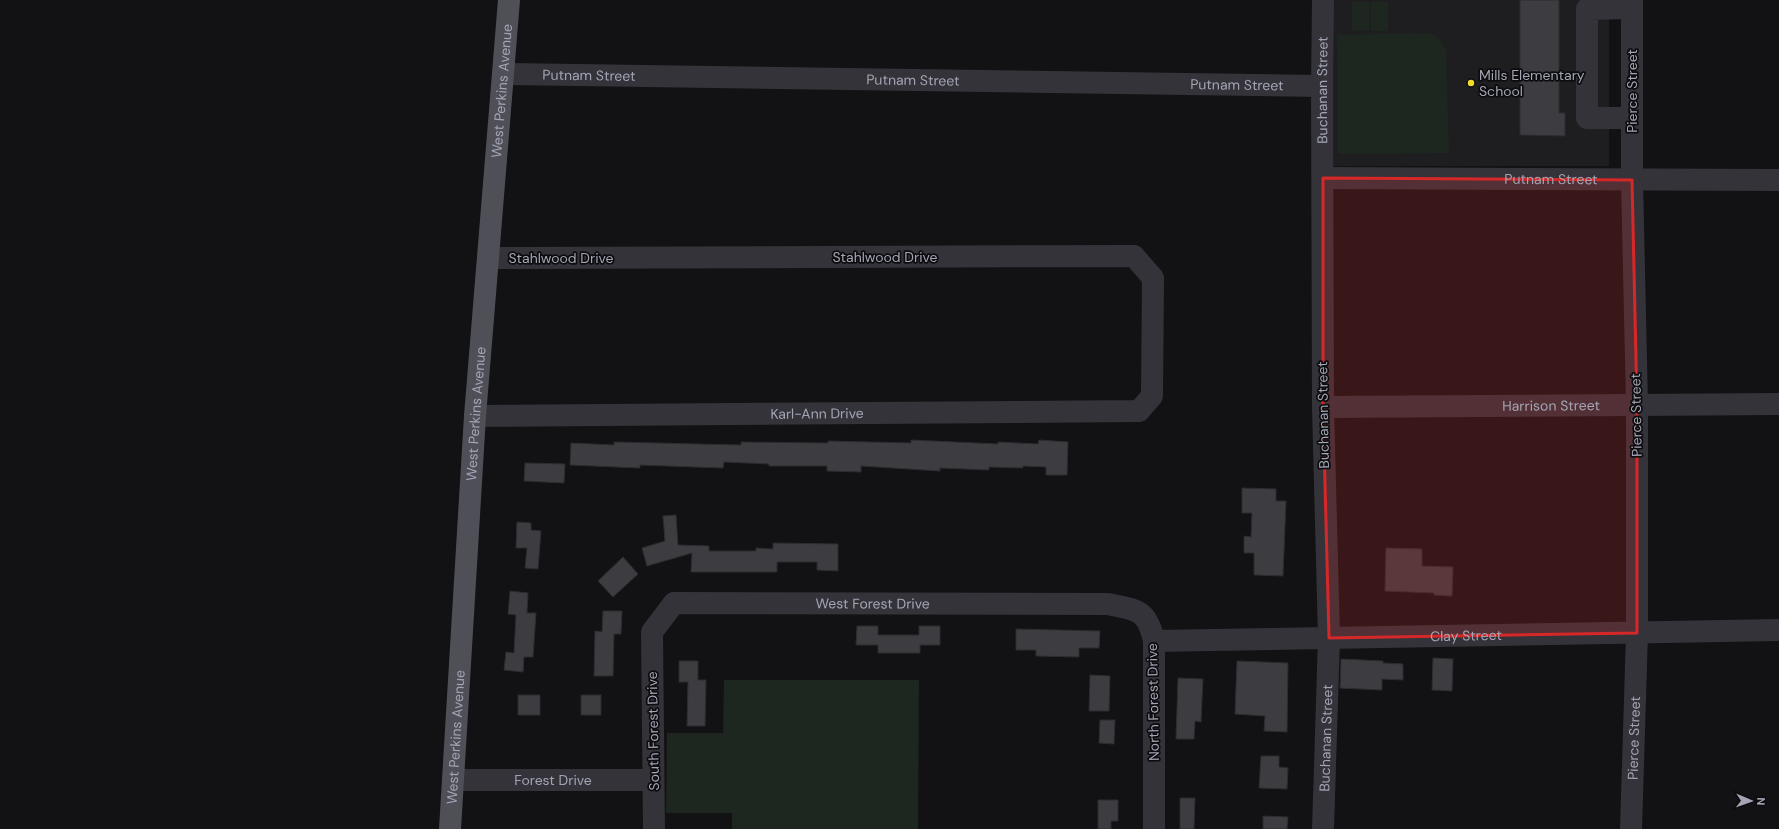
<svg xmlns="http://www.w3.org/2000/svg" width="1779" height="829" viewBox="0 0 1779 829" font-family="'DM Sans',sans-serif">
<rect width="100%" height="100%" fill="#121214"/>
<!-- built -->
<path fill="#1e1e21" d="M1333,0H1609V166H1333Z"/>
<!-- green -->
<path fill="#1e2620" d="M1352,2H1370L1369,31L1352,30Z
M1371,2H1388V31H1371Z
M1414,33C1432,34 1438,32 1446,51L1449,153L1338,154L1337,35Z
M724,680H919L918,829H732V813H666L667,733H723Z"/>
<!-- building -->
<path fill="#3c3c41" stroke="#2d2c30" d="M1520,0H1559V113H1565V136L1520,135Z
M911,440L998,444V442L1038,444L1039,440L1068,442L1067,475H1046V467L1023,466V468L989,467V470L940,468V471L861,466V472L827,471V466H769V464L724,462L723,468L640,465V468L570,465L571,443L614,445V442L741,445V442L828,443V441L911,443Z
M525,463L565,464L564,483L524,481Z
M1242,488L1276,489V501H1286L1283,576L1254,575V553H1244V536L1251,537L1252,513H1242Z
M676,515L678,545L709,546V551H756V548L773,549V543L838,544V571L817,570V562H777V572H691L692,553L647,566L642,548L665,541L663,516Z
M517,522L531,523V530L541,531L538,569L525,568L527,548H516Z
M1386,548L1422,549V566L1453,567L1452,596L1434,595V593L1385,591Z
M623,557L638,574L613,597L598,581Z
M510,591L528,593L527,613H536L533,657H524L523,672L504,670L506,652L514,653L516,615L508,614Z
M603,611H622L621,634H614L613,676H594L595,631L602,632Z
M857,626H878V635H919V626H940V645H920V653H878V645H856Z
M1016,629L1100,631L1099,648H1079V657L1036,656V650H1016Z
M1433,658L1453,659L1452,691L1432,690Z
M1341,659L1383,661V663L1403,664V680L1382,679V690L1340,688Z
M679,661H698V680H706L705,726H687L688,682H679Z
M1237,661L1288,663L1287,732L1264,731L1265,716L1235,714Z
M1090,675L1110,676L1109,711H1089Z
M1178,678L1203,679L1201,722L1195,721L1194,739H1176Z
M518,695H540V715H518Z
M581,695H601V715H581Z
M1100,720H1115L1114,744L1099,743Z
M1261,756H1279V767L1288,768L1287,789L1259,788Z
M1180,798H1195L1194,829H1180Z
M1098,800H1118V821H1111V829H1098Z
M1263,816L1288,817L1287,829H1263Z"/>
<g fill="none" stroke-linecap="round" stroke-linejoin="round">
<!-- minor -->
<g stroke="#333339" stroke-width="22">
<path id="s1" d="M503,74L1322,86"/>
<path d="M1632,118H1587V9L1632,8"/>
<path id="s2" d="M1323,178L1779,180"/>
<path id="s3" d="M1323,407L1779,404"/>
<path id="s4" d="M475,416L1139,411L1152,396L1153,278L1134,256L489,258"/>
<path id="s5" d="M1154,641L1779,630"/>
<path id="s6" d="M453,780H653"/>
<path id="s7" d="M654,829L652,632L674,603L1108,604C1137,610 1147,609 1154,641V829"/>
<path id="s8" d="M1323,829L1329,638L1323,407L1322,86L1323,0"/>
<path id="s9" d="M1631,829L1637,633V405L1632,180V0"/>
</g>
<!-- major -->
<path stroke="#4f4f58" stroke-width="22" id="s10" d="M450,829L475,416L509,0"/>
</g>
<!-- marked area -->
<path fill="#d62828" fill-opacity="0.2" stroke="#d62828" stroke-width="3" stroke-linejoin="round" d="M1323,178L1632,180L1637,405V633L1329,638L1323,407Z"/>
<!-- markers -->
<circle fill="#f5da28" stroke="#0d0d0f" stroke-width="1.5" cx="1471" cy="83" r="4"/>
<g text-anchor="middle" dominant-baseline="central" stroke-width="3.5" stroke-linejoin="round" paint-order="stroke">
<!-- street labels -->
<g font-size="14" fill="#a3a5b5" stroke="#0d0d0f">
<text stroke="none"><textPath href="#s1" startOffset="86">Putnam Street</textPath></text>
<text stroke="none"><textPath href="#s1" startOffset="410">Putnam Street</textPath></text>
<text stroke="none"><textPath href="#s1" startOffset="734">Putnam Street</textPath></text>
<text stroke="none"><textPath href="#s10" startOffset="740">West Perkins Avenue</textPath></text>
<text stroke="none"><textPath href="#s8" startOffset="739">Buchanan Street</textPath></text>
<text transform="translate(1632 91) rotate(-90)">Pierce Street</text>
<text stroke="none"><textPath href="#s2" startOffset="228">Putnam Street</textPath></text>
<text x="885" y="257">Stahlwood Drive</text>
<text x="561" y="258">Stahlwood Drive</text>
<text stroke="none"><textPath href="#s3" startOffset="228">Harrison Street</textPath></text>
<text stroke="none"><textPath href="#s4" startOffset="342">Karl-Ann Drive</textPath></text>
<text stroke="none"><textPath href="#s10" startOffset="416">West Perkins Avenue</textPath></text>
<text transform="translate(1323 415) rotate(-91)">Buchanan Street</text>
<text transform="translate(1636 415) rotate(-91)">Pierce Street</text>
<text stroke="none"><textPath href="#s7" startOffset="432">West Forest Drive</textPath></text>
<text stroke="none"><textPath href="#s5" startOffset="312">Clay Street</textPath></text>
<text transform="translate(1153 702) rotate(-91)">North Forest Drive</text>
<text transform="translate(653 731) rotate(-91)">South Forest Drive</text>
<text stroke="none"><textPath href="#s10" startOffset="92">West Perkins Avenue</textPath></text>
<text stroke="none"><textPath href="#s8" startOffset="91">Buchanan Street</textPath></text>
<text stroke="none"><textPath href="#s9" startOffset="91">Pierce Street</textPath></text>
<text stroke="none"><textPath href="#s6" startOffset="100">Forest Drive</textPath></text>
</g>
<!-- poi labels -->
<g font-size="14" fill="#a3a5b5" stroke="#0d0d0f" text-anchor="start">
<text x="1479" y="75">Mills Elementary<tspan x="1479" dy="16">School</tspan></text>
</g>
</g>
<!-- north arrow -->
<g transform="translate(1751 801) rotate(92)" stroke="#0d0d0f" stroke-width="3" paint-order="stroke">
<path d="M0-3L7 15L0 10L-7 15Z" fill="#a3a5b5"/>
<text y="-6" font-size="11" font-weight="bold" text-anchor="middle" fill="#a3a5b5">N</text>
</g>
</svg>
